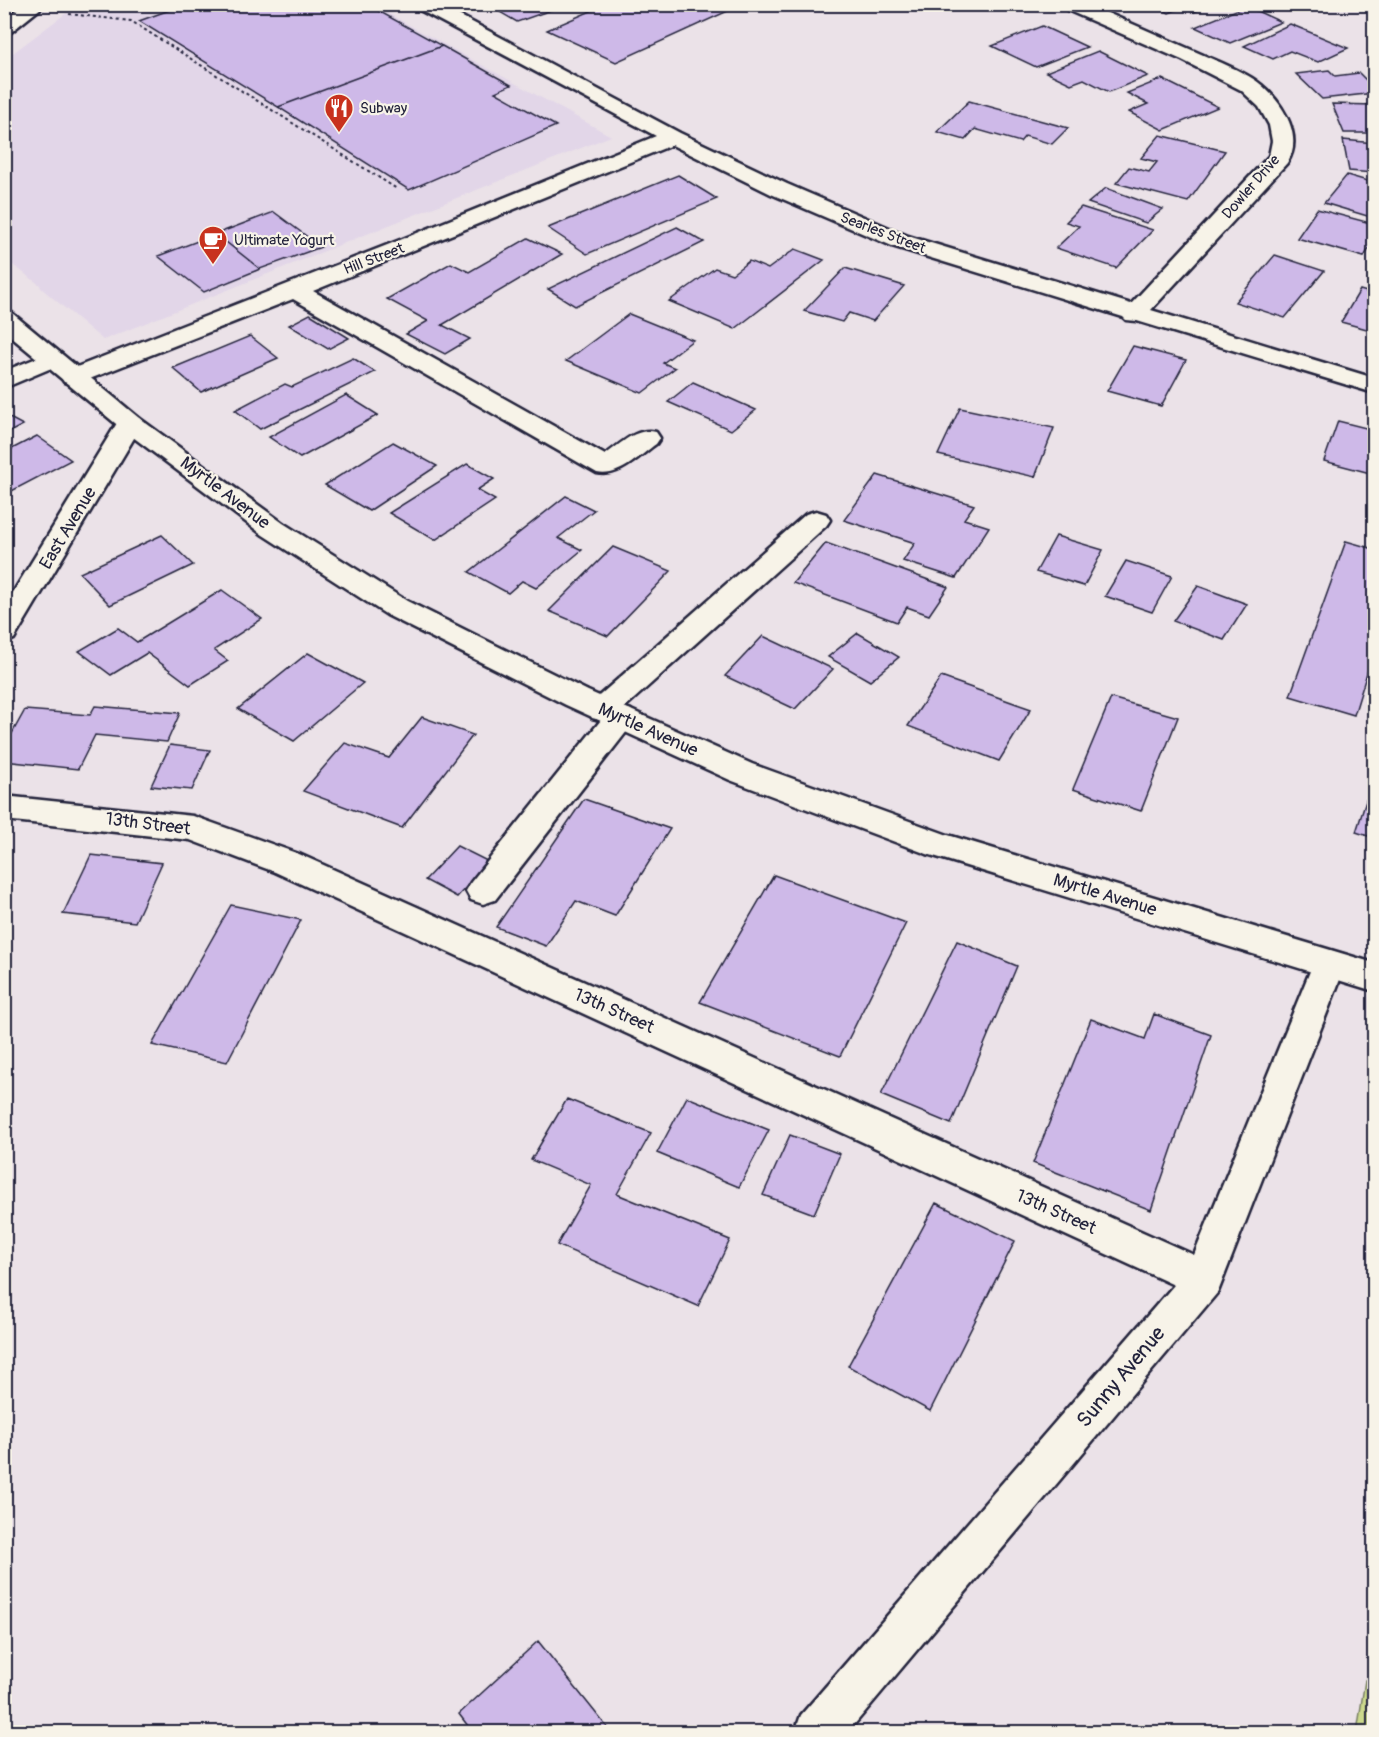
<svg xmlns="http://www.w3.org/2000/svg" width="1379" height="1737" viewBox="0 0 1379 1737" font-family="Pangolin,sans-serif">
<rect width="100%" height="100%" fill="#ebe2e8"/>
<filter id="ink" filterUnits="userSpaceOnUse"><feTurbulence type="fractalNoise" baseFrequency=".0167" numOctaves="2"/><feDisplacementMap in="SourceGraphic" scale="12" xChannelSelector="R" yChannelSelector="G"/><feConvolveMatrix kernelMatrix="1 2 1 2 8 2 1 2 1" color-interpolation-filters="sRGB"/></filter>
<g filter="url(#ink)">
<!-- built -->
<path fill="#e2d6e8" d="M77,5H373L611,136L103,340L41,288L40,285L5,259V59Z"/>
<!-- green -->
<path fill="#ccd98c" stroke="#777e64" stroke-width="1.5" d="M1374,1674V1732H1357L1365,1680Z"/>
<!-- building -->
<path fill="#ceb9e8" stroke="#22223b" stroke-width="1.5" d="M186,4H366L442,46L278,107L139,21Z
M504,4H568L517,22L493,8Z
M607,4H717L730,10L616,62L547,30Z
M1152,4H1213L1194,12L1184,7L1169,13Z
M1246,6L1281,22L1230,43L1195,27Z
M1290,24L1348,48L1318,62L1290,51L1273,59L1244,46Z
M1042,26L1087,47L1036,67L992,46Z
M442,46L511,85L495,92L556,126L409,190L278,107Z
M1098,51L1148,76L1109,92L1084,79L1071,84L1046,72Z
M1329,70L1335,76L1359,73L1374,88V93L1322,99L1296,74Z
M1162,79L1218,107L1163,130L1129,112L1148,104L1127,93Z
M969,101L1068,128L1052,144L1025,136L1020,142L975,129L965,140L937,132Z
M1332,104L1374,105V133H1344Z
M1160,135L1225,151L1188,202L1116,183L1129,167L1149,172L1157,162L1141,158Z
M1343,140L1374,143V173L1349,171Z
M678,175L717,199L587,254L548,228Z
M1347,175L1374,183V218L1324,203Z
M1106,188L1163,209L1146,223L1088,203Z
M1081,207L1153,230L1116,268L1056,248L1079,226L1066,222Z
M1317,209L1374,224V240L1364,257L1297,238Z
M274,212L321,247L260,269L216,234Z
M677,227L704,242L575,306L548,289Z
M216,234L260,269L204,292L158,256Z
M528,238L562,254L442,325L470,339L445,354L406,334L428,321L387,299L451,263L469,272Z
M795,249L824,260L735,329L669,301L715,268L732,274L749,261L768,269Z
M1275,255L1324,271L1285,318L1235,302Z
M845,268L904,286L873,321L849,313L842,322L804,311Z
M1360,290L1374,294V331L1341,322Z
M310,314L349,338L328,349L289,325Z
M629,314L693,340L663,363L675,368L642,393L566,361Z
M250,336L278,358L201,392L173,368Z
M1133,346L1186,360L1161,406L1107,391Z
M353,358L375,372L260,429L235,410L285,384L292,387Z
M693,382L756,410L731,430L668,402Z
M346,395L378,415L300,458L269,437Z
M960,408L1054,428L1035,477L938,455Z
M4,415L23,425L4,435Z
M1338,421L1374,430V474L1324,461Z
M37,436L71,460L4,495V453Z
M393,442L437,466L369,511L325,485Z
M467,464L494,479L477,490L495,500L435,540L389,513Z
M877,475L974,505L964,519L989,527L956,578L903,561L915,543L844,520Z
M566,496L594,510L558,538L582,550L536,588L522,581L508,593L469,572Z
M162,535L193,565L110,605L80,573Z
M1056,536L1103,550L1084,586L1036,572Z
M1346,541L1374,549V650L1354,715L1290,696Z
M826,543L948,587L929,615L907,607L897,622L793,583Z
M613,547L671,571L608,636L549,611Z
M1126,561L1172,576L1152,612L1105,596Z
M1198,586L1247,604L1224,640L1173,621Z
M222,590L262,619L214,650L228,661L190,685L147,653L111,675L79,651L118,628L137,642Z
M858,633L899,657L870,681L828,657Z
M763,636L833,669L795,709L725,676Z
M308,653L363,683L294,741L238,709Z
M941,677L1031,709L999,761L908,726Z
M1111,698L1178,717L1141,811L1073,789Z
M95,706L180,713L167,742L95,735L78,769L4,761V748L25,710L90,715Z
M422,717L473,735L402,828L303,791L345,743L389,758Z
M170,745L210,750L192,790L151,786Z
M1374,776V838L1356,832Z
M584,799L670,829L615,916L576,901L546,946L496,927Z
M457,846L489,862L457,897L425,880Z
M91,855L162,863L135,922L63,914Z
M774,875L906,923L840,1056L700,1002Z
M231,905L301,920L227,1062L152,1045Z
M957,941L1017,966L951,1124L881,1095Z
M1154,1014L1211,1035L1151,1210L1033,1163L1091,1019L1145,1039Z
M687,1097L769,1130L739,1187L657,1153Z
M567,1099L651,1133L617,1194L730,1240L698,1306L557,1245L591,1185L531,1160Z
M790,1135L840,1154L814,1214L763,1195Z
M936,1203L1015,1241L930,1411L848,1366Z
M538,1641L611,1732H461L468,1726L459,1714Z"/>
<g fill="none" stroke-linecap="round" stroke-linejoin="round">
<!-- minor casing -->
<g stroke="#22223b" stroke-width="5">
<path id="minor" d="M414,4H438L680,133L787,184L908,236L1131,304L1269,156L1272,141L1269,125L1259,107L1241,90L1182,60L1067,10L1065,6L1087,4C1125,21 1163,37 1201,54C1219,62 1238,69 1255,80C1278,96 1306,134 1287,163L1151,310L1374,378V393L1137,321L1126,320L1123,317L892,246L771,194L672,145L313,291L605,455C621,444 636,427 656,432L660,438L656,444C639,456 619,478 597,473L293,299L82,382L73,384L64,382L61,377L64,372L400,240L656,136L416,8Z
M52,352L61,354L64,359L61,364L4,388V371Z
M130,415L139,418L143,423L14,639L4,642V607L117,423L121,418Z
M816,511L826,514L830,520L826,526L624,708L631,710L635,718L631,726L495,900L483,904L471,900L466,891L471,882L601,720L592,718L588,710L592,702L806,514Z
M4,796L193,816L299,854L1194,1255L1317,954L1329,950L1341,954L1346,964L1218,1292L848,1732H795L801,1715L1174,1285L275,872L190,840L4,820Z"/>
</g>
<!-- major casing -->
<g stroke="#22223b" stroke-width="5">
<path id="major" d="M24,4H46L11,32L4,34V19Z
M4,311L12,313L139,418L283,523L407,601L588,691L752,764L948,835L1374,963V991L927,854L730,780L566,705L387,615L263,535L121,428L4,331Z"/>
</g>
<!-- path -->
<path stroke="#22223b" stroke-width="2" stroke-dasharray="3 3" stroke-linecap="butt" d="M69,14L131,21L397,189"/>
<!-- minor -->
<use href="#minor" fill="#f7f3e8" fill-rule="evenodd"/>
<!-- major -->
<use href="#major" fill="#f7f3e8" fill-rule="evenodd"/>
</g>
</g>
<!-- icons -->
<defs>
<g id="restaurant-pin" transform="scale(1.5)"><path d="M0 17L-7.5 6A9.5 9.5 0 1 1 7.5 6Z" fill="#c8321e" stroke="#f7f3e8"/><path d="M-5-6h1v4h1v-4h1v4h1v-4h1v5L-1.5 .5V6h-2V.5L-5-1ZM5-6V6H3V1.5H1.5Q1.5-4 5-6Z" fill="#fff"/></g>
<g id="cafe-pin" transform="scale(1.5)"><path d="M0 17L-7.5 6A9.5 9.5 0 1 1 7.5 6Z" fill="#c8321e" stroke="#f7f3e8"/><path d="M-5.5-4.5H6V0H3Q3 3.5 0 3.5H-2.5Q-5.5 3.5-5.5 0ZM3-3.2v2h1.7v-2ZM-6 4.5H4V6H-6Z" fill="#fff"/></g>
</defs>
<g fill-rule="evenodd">
<use href="#restaurant-pin" x="339" y="108"/>
<use href="#cafe-pin" x="213" y="240"/>
</g>
<g text-anchor="middle" dominant-baseline="central" stroke-width="4.5" stroke-linejoin="round" paint-order="stroke">
<!-- far-poi labels -->
<g font-size="15" fill="#22223b" stroke="#f7f3e8" text-anchor="start">
<text x="360" y="108">Subway</text>
<text x="234" y="240">Ultimate Yogurt</text>
</g>
<!-- far-street labels -->
<g font-size="15" fill="#22223b" stroke="#f7f3e8">
<text transform="translate(1251 187) rotate(-49)">Dowler Drive</text>
<text transform="translate(883 233) rotate(21)">Searles Street</text>
<text transform="translate(374 259) rotate(-21)">Hill Street</text>
</g>
<!-- street labels -->
<g font-size="18" fill="#22223b" stroke="#f7f3e8">
<text transform="translate(225 493) rotate(37)">Myrtle Avenue</text>
<text transform="translate(68 528) rotate(-59)">East Avenue</text>
<text transform="translate(648 730) rotate(24)">Myrtle Avenue</text>
<text transform="translate(148 824) rotate(7)">13th Street</text>
<text transform="translate(1105 895) rotate(17)">Myrtle Avenue</text>
<text transform="translate(614 1011) rotate(24)">13th Street</text>
<text transform="translate(1056 1212) rotate(24)">13th Street</text>
</g>
<!-- near-street labels -->
<g font-size="21" fill="#22223b" stroke="#f7f3e8">
<text transform="translate(1121 1377) rotate(-50)">Sunny Avenue</text>
</g>
</g>
<!-- margin -->
<rect width="1379" height="1737" fill="none" stroke="#f7f3e8" stroke-width="24"/>
<rect x="12" y="12" width="1355" height="1713" fill="none" stroke="#22223b" stroke-width="2" filter="url(#ink)"/>
</svg>
